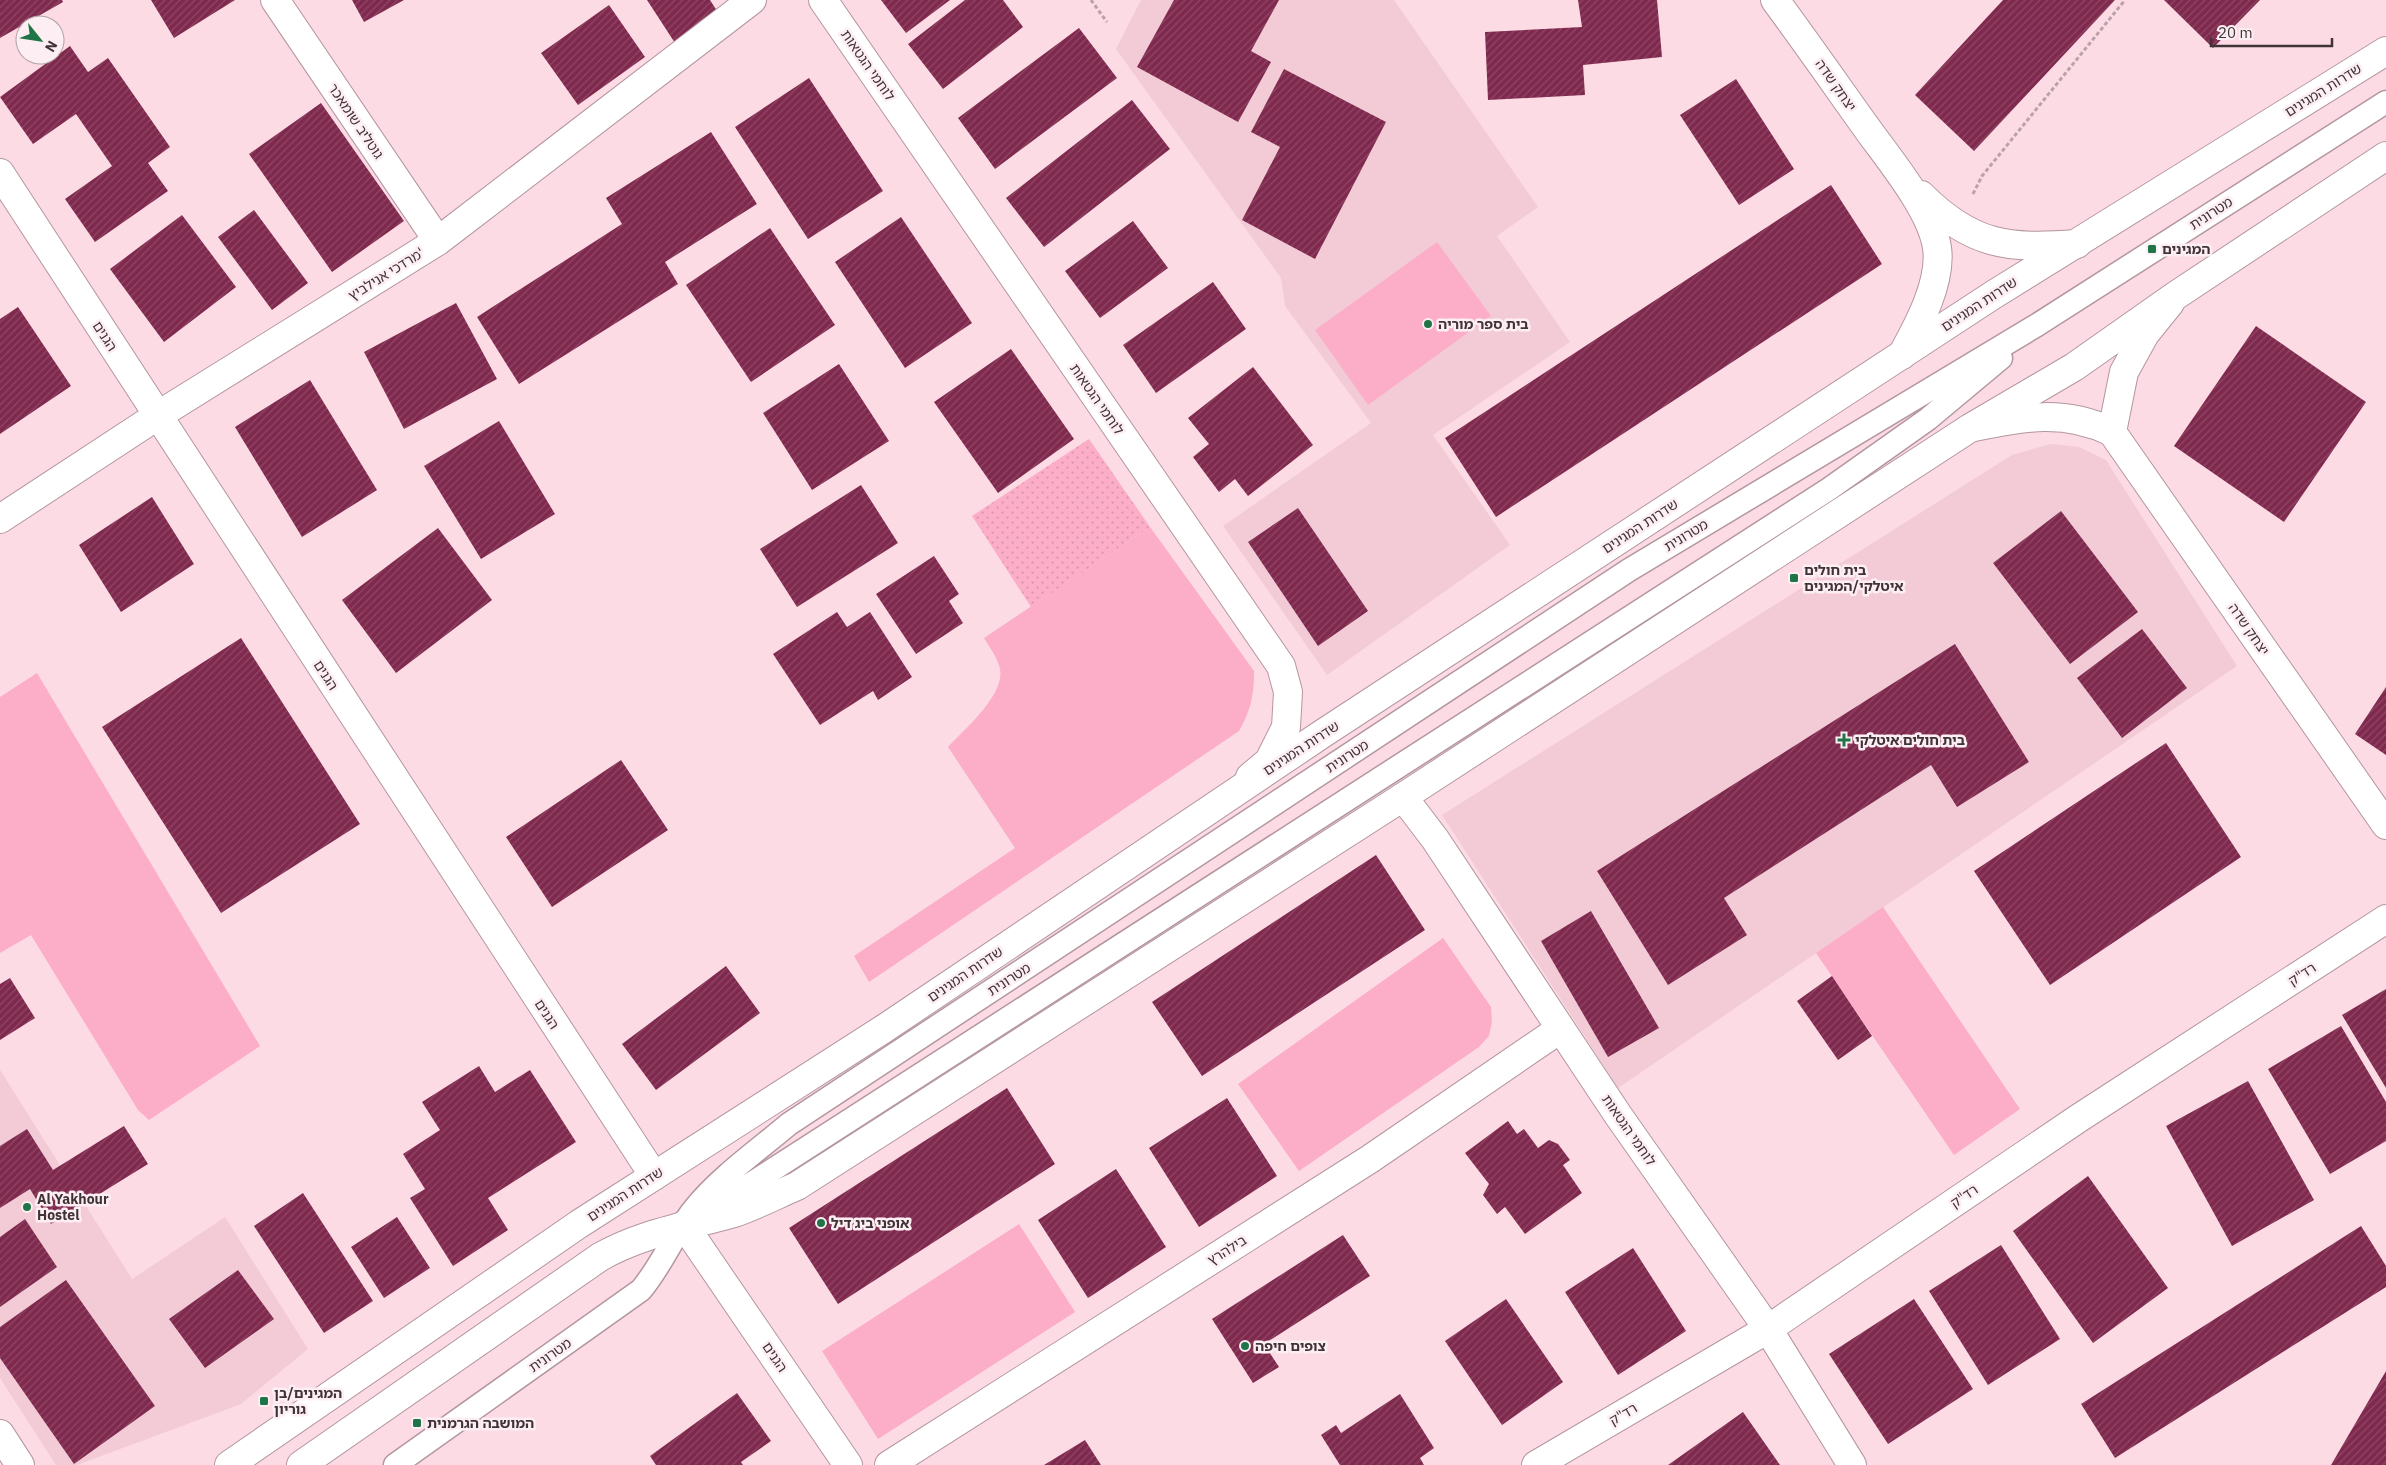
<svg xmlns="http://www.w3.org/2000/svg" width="2386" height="1465" viewBox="0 0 2386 1465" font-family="'IBM Plex Sans','Noto Sans Hebrew',sans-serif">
<defs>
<pattern id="garden-dots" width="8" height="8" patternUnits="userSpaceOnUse" patternTransform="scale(1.25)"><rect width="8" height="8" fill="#fcadc8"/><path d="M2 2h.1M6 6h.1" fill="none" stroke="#d995ac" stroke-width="1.8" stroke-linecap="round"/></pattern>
<pattern id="building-hatch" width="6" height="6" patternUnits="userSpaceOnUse" patternTransform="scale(1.25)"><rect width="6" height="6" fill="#80294e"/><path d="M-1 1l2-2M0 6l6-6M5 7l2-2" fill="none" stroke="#8e4865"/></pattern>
</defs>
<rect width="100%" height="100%" fill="#fcdbe5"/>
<!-- built -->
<path fill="#f3cbd7" d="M1141,0H1394L1538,207L1497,236L1570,342L1433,435L1510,545L1327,675L1223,526L1371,423L1285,306L1281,278L1116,49Z
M2050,444L2079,447L2106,460L2237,666L1618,1088L1442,815L2012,455Z
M0,1070L132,1279L225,1217L308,1349L241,1404L77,1465H56L0,1378Z"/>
<!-- green -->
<path fill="#fcadc8" d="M1437,242L1491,316L1368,405L1315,330Z
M1150,527L1254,671C1254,695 1251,710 1239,731L869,982L854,956L1015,848L948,747C965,729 1005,695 1000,669C998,658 989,647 984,638Z
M37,673L260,1046L149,1120L138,1110L31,935L0,953V697Z
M1883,907L2020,1109L1954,1155L1816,953Z
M1443,938L1491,1007L1492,1022L1489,1036L1479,1047L1299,1171L1238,1084Z
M1019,1224L1075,1312L878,1439L822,1351Z"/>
<!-- garden -->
<path fill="url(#garden-dots)" d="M1089,439L1150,527L1031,607L972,516Z"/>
<!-- building -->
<path fill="url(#building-hatch)" d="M0,0H62L63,2L0,38Z
M151,0H235L174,38Z
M352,0H404L364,22Z
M647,0H710L719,14L675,43Z
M881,0H950L906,33Z
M965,0H1003L1023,27L943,89L908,44Z
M1174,0H1279L1251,51L1271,62L1238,122L1137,67Z
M1578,0H1657L1662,57L1583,65L1585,95L1488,100L1485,32L1582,27Z
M2003,0H2115L1974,151L1915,95Z
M2164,0H2260L2213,48Z
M609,5L645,57L578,105L541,53Z
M1079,28L1117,78L995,169L958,118Z
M70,46L88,72L108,58L170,147L148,163L168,191L95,242L65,199L112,166L76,114L33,144L0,97Z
M1284,69L1386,122L1315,259L1242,220L1280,147L1251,132Z
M809,78L883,191L808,239L735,127Z
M1736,79L1794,169L1739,205L1680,115Z
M1132,100L1170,149L1044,247L1006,198Z
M321,103L404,221L332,272L249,154Z
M711,132L757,204L665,262L678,284L519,384L477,317L622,224L606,198Z
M1831,185L1882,264L1496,517L1445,438Z
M254,210L308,283L272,310L218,237Z
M182,215L236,287L164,342L110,269Z
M901,217L972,323L905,368L835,262Z
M1133,221L1168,268L1100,318L1065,271Z
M770,228L835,325L751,382L686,285Z
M1213,282L1246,329L1156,393L1123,345Z
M456,303L497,379L404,429L364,352Z
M18,307L71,386L0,434V319Z
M2256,326L2366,402L2284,522L2174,446Z
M1011,349L1074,439L998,493L934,402Z
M839,364L889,441L812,490L763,413Z
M1253,367L1313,445L1248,496L1235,479L1219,492L1193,457L1209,444L1188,418Z
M310,380L377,490L302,537L235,427Z
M499,421L555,514L481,559L424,466Z
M861,485L898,543L797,607L760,549Z
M152,497L194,564L121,612L79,545Z
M1298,508L1368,611L1318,646L1248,542Z
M2061,511L2138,612L2070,664L1993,563Z
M438,528L492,600L396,673L342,600Z
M934,556L959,594L949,601L963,623L916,654L876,594Z
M837,612L847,627L870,612L912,677L878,700L873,691L820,725L773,654Z
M2142,629L2187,688L2122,738L2077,678Z
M241,638L360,824L221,913L102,727Z
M1955,644L2029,762L1957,807L1931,765L1724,898L1747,935L1668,985L1597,871Z
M2386,687V755L2355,734Z
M2166,743L2241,857L2050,985L1974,871Z
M621,760L668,830L552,907L506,837Z
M1376,855L1425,930L1202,1076L1152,1002Z
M1591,911L1659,1028L1608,1057L1541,941Z
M726,966L760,1013L656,1090L622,1044Z
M1832,976L1872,1036L1838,1060L1797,1001Z
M10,978L35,1018L0,1040V984Z
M2386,989V1088L2342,1015Z
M2341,1026L2386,1102V1141L2330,1174L2268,1069Z
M479,1066L495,1092L530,1070L576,1142L488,1198L508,1230L453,1266L410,1198L425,1189L403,1154L440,1130L422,1102Z
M2248,1081L2314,1200L2232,1246L2166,1126Z
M1007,1088L1055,1164L838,1304L789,1228Z
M1227,1098L1277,1176L1199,1227L1149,1148Z
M1508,1121L1517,1134L1524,1129L1538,1148L1549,1140L1558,1144L1570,1160L1563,1165L1582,1193L1525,1234L1505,1207L1497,1214L1483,1195L1489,1184L1465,1153Z
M124,1126L148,1164L51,1224L30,1189L0,1208V1146L27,1129L53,1170Z
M1116,1169L1166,1247L1088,1298L1038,1220Z
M2088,1176L2168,1288L2093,1343L2013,1231Z
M303,1193L373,1301L324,1333L254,1226Z
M397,1217L430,1268L384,1298L351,1247Z
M25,1219L57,1267L0,1307V1237Z
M2361,1226L2386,1266V1287L2115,1458L2081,1404Z
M1343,1235L1370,1276L1264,1344L1279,1367L1253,1383L1212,1319Z
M2001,1245L2060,1339L1988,1385L1929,1291Z
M1633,1248L1686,1331L1618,1375L1565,1292Z
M238,1270L274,1319L205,1368L169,1319Z
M66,1280L155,1406L74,1464L0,1358V1327Z
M1506,1299L1563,1382L1502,1425L1445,1341Z
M1914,1299L1973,1389L1888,1444L1829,1354Z
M2386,1371V1465H2331Z
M737,1393L771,1441L741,1462L743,1465H656L650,1456Z
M1400,1394L1434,1448L1420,1458L1424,1465H1340L1321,1435L1336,1425L1341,1433Z
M1743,1412L1780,1465H1668Z
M1085,1440L1101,1465H1044Z"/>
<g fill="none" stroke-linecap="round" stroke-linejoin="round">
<!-- lane casing -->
<g stroke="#b4969f" stroke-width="25">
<path id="lane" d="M701,1216L1829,489L1928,419L2001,358
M395,1465L641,1290C662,1265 674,1234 694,1209C721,1176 757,1151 789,1124L1629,570L2037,325L2386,102"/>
</g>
<!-- street casing -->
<g stroke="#b4969f" stroke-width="30">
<path id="street" d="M275,0L438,241
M823,0L1281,666L1288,692L1286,727L1269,761L1250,777
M1775,0C1806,42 1836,85 1866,127C1888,158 1932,210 1937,248C1942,282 1918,326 1902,355
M0,173L654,1176
M1921,195C1972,246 2008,249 2077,244
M1974,427C2024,417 2064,409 2112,432L2386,825
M2112,432L2124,372L2145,334L2170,303
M0,519L157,416L438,241L752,0
M1403,797L1435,839L1618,1115L1768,1329L1852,1465
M684,1225L848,1465
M889,1465L1370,1159L1560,1029
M1536,1465L1768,1329L2079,1118L2386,919"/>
</g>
<!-- secondary casing -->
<g stroke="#b4969f" stroke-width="30">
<path id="secondary" d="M0,1434L20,1465
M229,1465L579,1224L885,1028L1322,734L1993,295L2386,51
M301,1465L600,1257C642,1233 688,1226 734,1213C755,1206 776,1195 797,1186L1403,797L1970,428L2074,367L2175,296L2386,156"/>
</g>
<!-- path -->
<path stroke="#bba1a9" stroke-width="3" stroke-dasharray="4 2.5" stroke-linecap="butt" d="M1091,0L1107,22
M1973,194L1982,176L2125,0"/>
<!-- lane -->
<use href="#lane" stroke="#fff" stroke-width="22"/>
<!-- street -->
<use href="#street" stroke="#fff" stroke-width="28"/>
<!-- secondary -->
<use href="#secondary" stroke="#fff" stroke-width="28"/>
</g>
<!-- markers -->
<g fill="#207548" stroke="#fceef2" stroke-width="2">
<rect x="2147" y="244" width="10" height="10" rx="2.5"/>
<circle cx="1428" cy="324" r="5"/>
<rect x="1789" y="573" width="10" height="10" rx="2.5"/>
<path d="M1841.5 732.5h5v5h5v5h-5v5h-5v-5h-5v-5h5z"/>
<circle cx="27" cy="1207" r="5"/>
<circle cx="821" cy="1223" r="5"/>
<circle cx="1245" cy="1346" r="5"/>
<rect x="259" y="1396" width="10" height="10" rx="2.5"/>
<rect x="412" y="1418" width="10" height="10" rx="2.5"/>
</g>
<g text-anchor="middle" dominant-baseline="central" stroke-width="5" stroke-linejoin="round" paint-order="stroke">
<!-- street labels -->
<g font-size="14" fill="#403337" stroke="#fceef2">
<text transform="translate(868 65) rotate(55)">לוחמי הגטאות</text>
<text transform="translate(1836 85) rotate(55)">יצחק שדה</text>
<text transform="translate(2323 90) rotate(-32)">שדרות המגינים</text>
<text transform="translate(356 121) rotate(56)">גוטליב שומאכר</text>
<text transform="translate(2211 213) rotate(-33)">מטרונית</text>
<text transform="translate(386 274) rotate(-32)">מרדכי אנילביץ'</text>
<text transform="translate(1979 304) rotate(-33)">שדרות המגינים</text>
<text transform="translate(105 336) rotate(57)">הגנים</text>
<text transform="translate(1097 399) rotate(55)">לוחמי הגטאות</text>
<text transform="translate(1640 526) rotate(-33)">שדרות המגינים</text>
<text transform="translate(1686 535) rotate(-31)">מטרונית</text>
<text transform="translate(2249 629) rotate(55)">יצחק שדה</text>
<text transform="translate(326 675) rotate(57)">הגנים</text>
<text transform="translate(1301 748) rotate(-33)">שדרות המגינים</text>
<text transform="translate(1347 756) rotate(-33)">מטרונית</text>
<text transform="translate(965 974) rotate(-34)">שדרות המגינים</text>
<text transform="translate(2302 974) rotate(-33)">רד"ק</text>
<text transform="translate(1009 979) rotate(-33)">מטרונית</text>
<text transform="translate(547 1014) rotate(57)">הגנים</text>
<text transform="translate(1629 1130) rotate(55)">לוחמי הגטאות</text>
<text transform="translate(625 1194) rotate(-33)">שדרות המגינים</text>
<text transform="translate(1964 1196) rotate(-34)">רד"ק</text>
<text transform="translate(1227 1250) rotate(-32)">בילהרץ</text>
<text transform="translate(550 1355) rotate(-35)">מטרונית</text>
<text transform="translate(775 1357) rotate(56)">הגנים</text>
<text transform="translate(1623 1414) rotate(-30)">רד"ק</text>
</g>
<!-- poi labels -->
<g font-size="14" font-weight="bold" fill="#403337" stroke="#fceef2" text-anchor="start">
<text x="2162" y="249">המגינים</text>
<text x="1438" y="324">בית ספר מוריה</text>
<text x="1804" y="570">בית חולים<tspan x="1804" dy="16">איטלקי/המגינים</tspan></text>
<text x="1855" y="740">בית חולים איטלקי</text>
<text x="37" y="1199">Al Yakhour<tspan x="37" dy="16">Hostel</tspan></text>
<text x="831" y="1223">אופני ביג דיל</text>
<text x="1255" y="1346">צופים חיפה</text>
<text x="274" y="1393">המגינים/בן<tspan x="274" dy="16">גוריון</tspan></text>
<text x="427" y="1423">המושבה הגרמנית</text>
</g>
</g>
<!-- north arrow -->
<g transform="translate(40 40) rotate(120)"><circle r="24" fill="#fceef2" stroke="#b1a3a7"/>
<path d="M0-4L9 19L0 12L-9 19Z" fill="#207548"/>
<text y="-8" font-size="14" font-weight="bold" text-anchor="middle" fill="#403337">N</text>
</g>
<!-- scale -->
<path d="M2211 38v8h121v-8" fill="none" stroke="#403337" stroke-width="2.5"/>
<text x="2218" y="38" font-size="15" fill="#403337" stroke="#fceef2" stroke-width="4" paint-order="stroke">20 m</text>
</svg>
